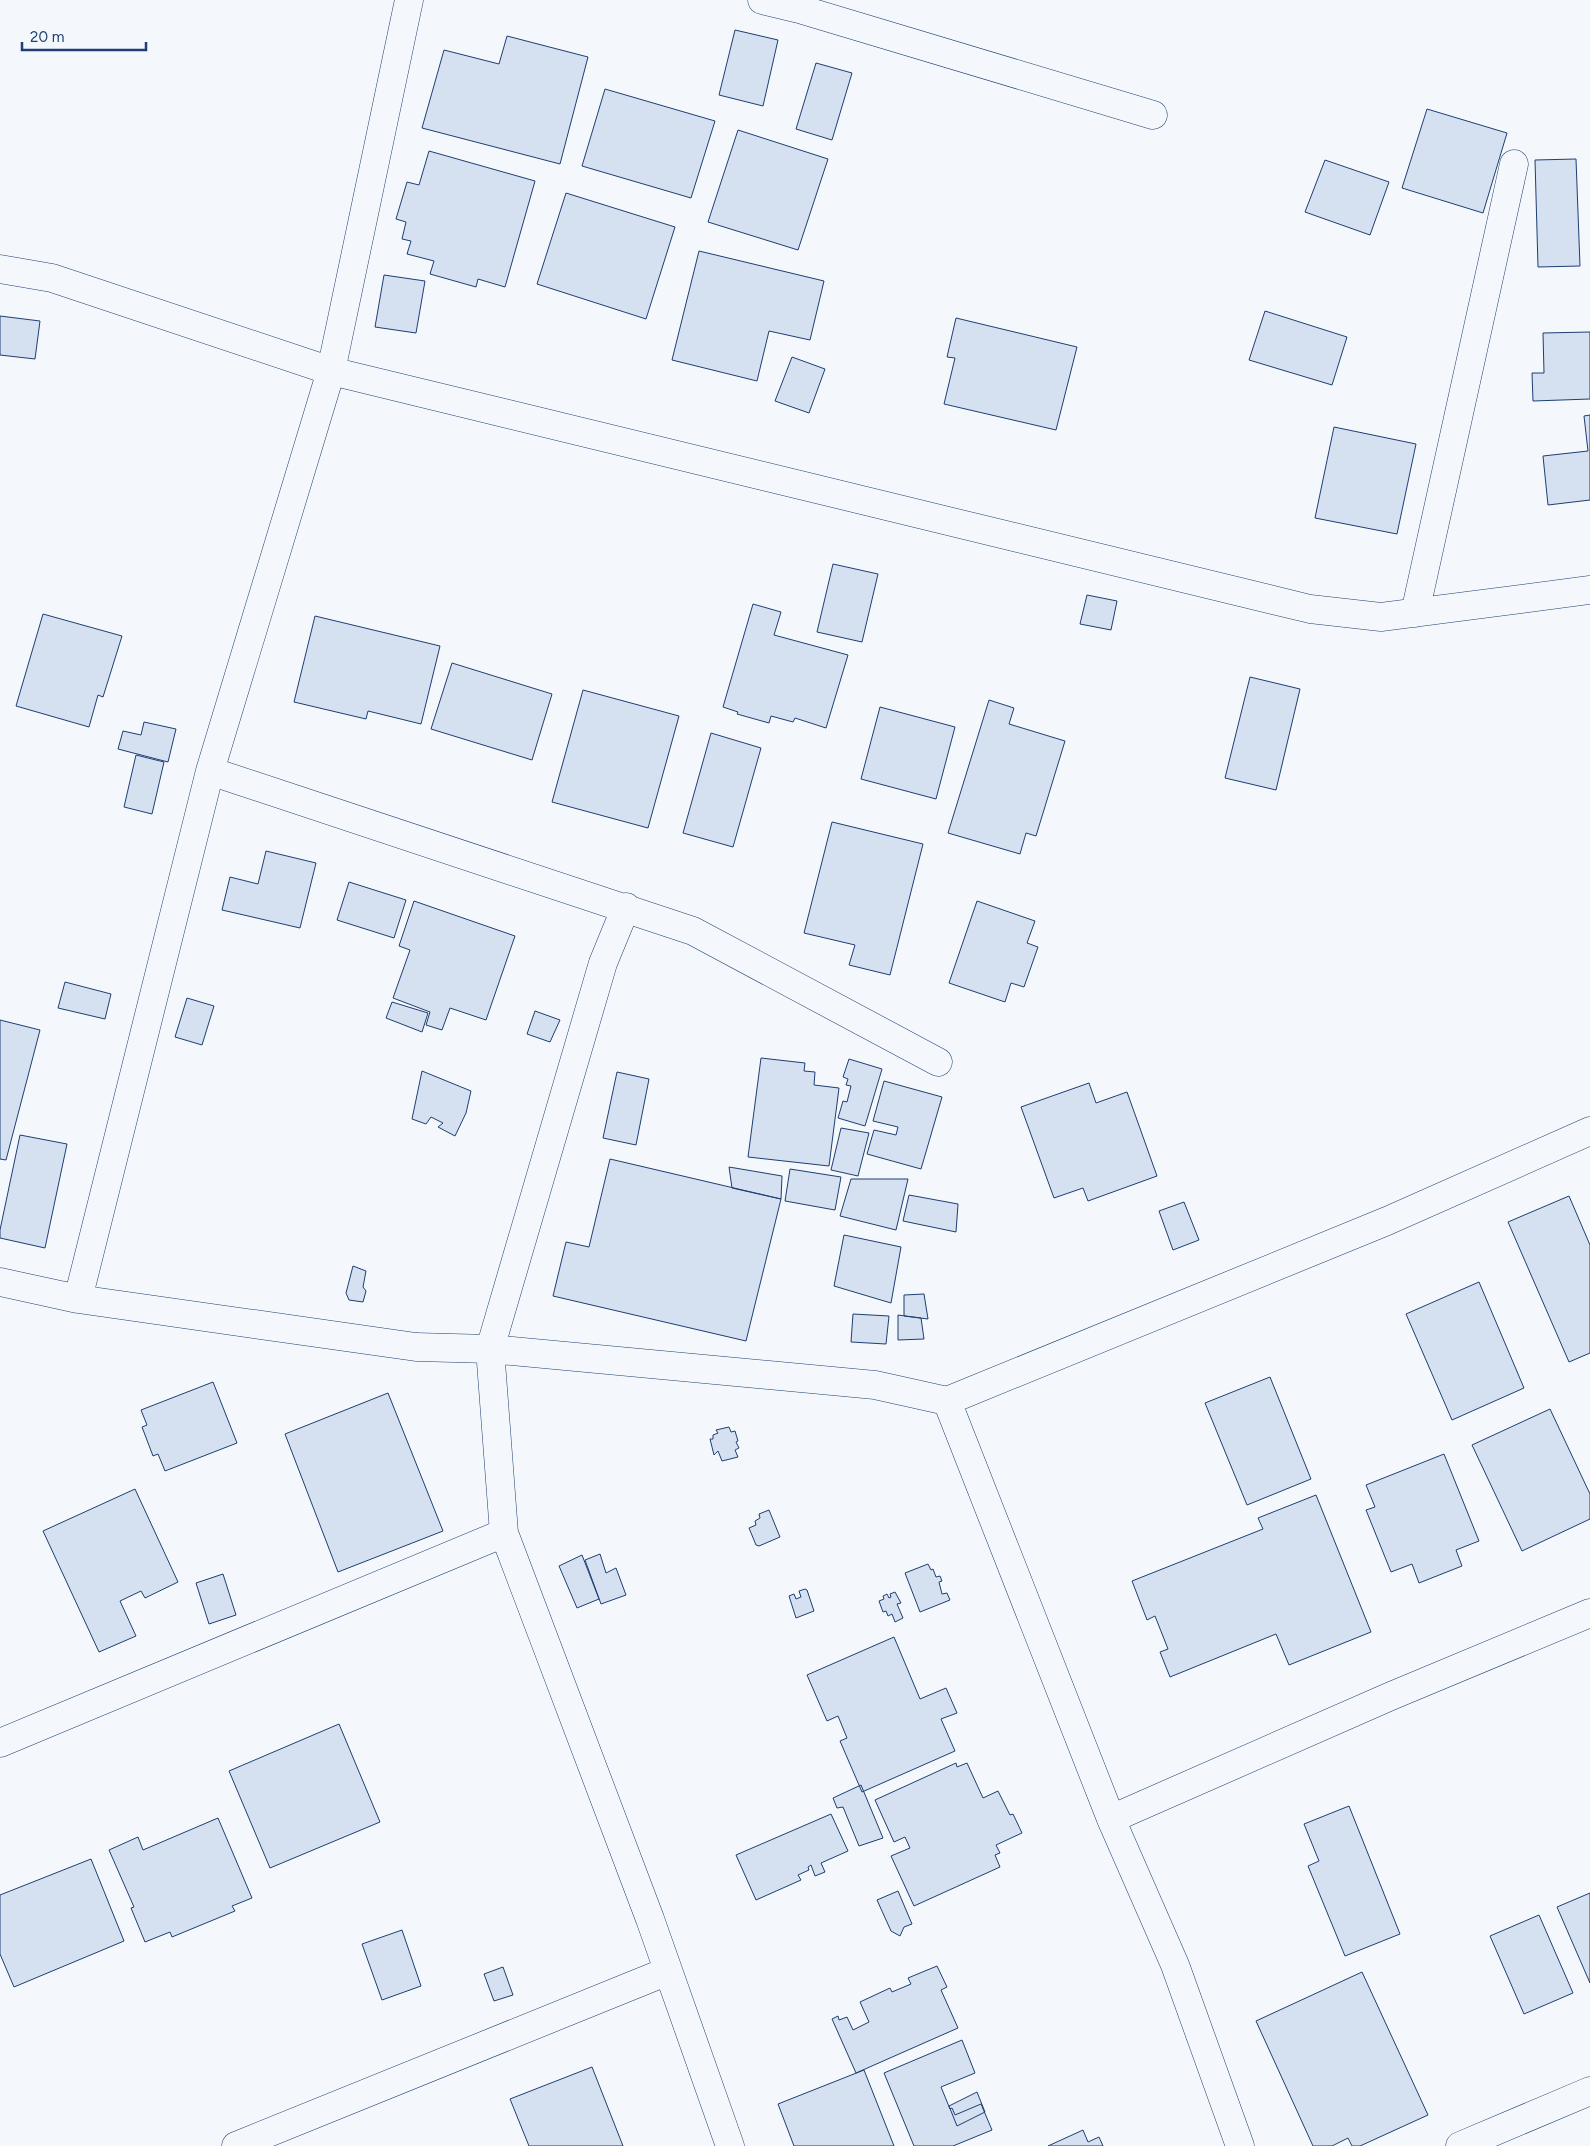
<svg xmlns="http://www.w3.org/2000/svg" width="1590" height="2146" viewBox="0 0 1590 2146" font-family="Figtree,sans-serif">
<rect width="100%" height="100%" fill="#f4f7fb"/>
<!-- building -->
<path fill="#d5e0f0" stroke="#1d3f73" d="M735,30L778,40L763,106L719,95Z
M507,36L588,57L560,164L422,128L444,50L499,64Z
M816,63L852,73L832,140L796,129Z
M605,89L715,121L691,198L582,166Z
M1427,109L1507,133L1483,213L1402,188Z
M738,130L828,159L798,250L708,222Z
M429,151L535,181L505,287L478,279L476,287L430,274L434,261L407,254L411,241L402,239L406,222L396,219L407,182L419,185Z
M1576,159L1580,266L1538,267L1535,160Z
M1325,160L1389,182L1370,235L1305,212Z
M566,193L675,227L646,319L537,284Z
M699,251L824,281L810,340L769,331L757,381L672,360Z
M384,275L425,281L416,333L375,327Z
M1265,311L1347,337L1332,385L1249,360Z
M0,316L40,321L35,359L0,355Z
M956,318L1077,347L1056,430L944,404L955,358L947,357Z
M1590,332V399L1533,401L1532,373H1544L1543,333Z
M792,357L825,369L809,413L775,401Z
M1590,415V500L1548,505L1543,456L1588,451L1584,416Z
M1334,427L1416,444L1397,534L1315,518Z
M833,564L878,574L862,642L817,632Z
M1087,595L1117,601L1111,630L1080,624Z
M753,604L781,612L774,635L848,655L826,728L795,718L793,722L771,716L769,723L737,714L738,712L723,707Z
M43,614L122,636L103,697L98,695L89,727L16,706Z
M315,616L440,646L421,724L368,711L366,719L294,702Z
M452,663L552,694L532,760L431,729Z
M1250,677L1300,689L1276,790L1225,778Z
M583,690L679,716L648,828L552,802Z
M989,700L1014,708L1009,724L1065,741L1036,836L1026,833L1020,854L948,833Z
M880,707L955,727L936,799L861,779Z
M144,722L176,729L168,762L118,749L123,731L141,735Z
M711,733L761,748L733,847L683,833Z
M136,755L164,762L152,814L124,807Z
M832,822L923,844L890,975L849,965L855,945L804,933Z
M266,851L316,863L300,928L222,910L230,877L258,884Z
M349,882L406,900L394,938L337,920Z
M414,901L515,936L486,1020L450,1008L442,1030L426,1025L430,1012L393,998L410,950L399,946Z
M977,901L1035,921L1027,943L1038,947L1024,987L1011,983L1005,1002L949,983Z
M65,982L111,994L105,1019L58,1008Z
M187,998L214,1006L202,1045L175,1037Z
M392,1002L428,1013L422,1032L386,1018Z
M535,1011L560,1020L550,1042L527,1034Z
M0,1020L40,1030L6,1160L0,1159Z
M761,1058L805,1063L804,1071L815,1072L814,1085L839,1088L829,1166L748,1157Z
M849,1059L882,1069L865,1126L838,1118L843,1101L847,1102L851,1086L846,1085L848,1079L843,1077Z
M422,1071L471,1091L466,1113L455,1136L438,1127L443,1123L431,1117L426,1124L412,1119Z
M617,1072L649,1079L636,1145L603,1138Z
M884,1081L942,1097L921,1169L867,1154L874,1130L896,1135L898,1127L873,1121Z
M1089,1083L1096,1103L1127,1092L1157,1176L1088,1201L1083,1188L1054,1198L1021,1107Z
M841,1128L869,1133L858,1176L831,1170Z
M20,1135L67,1144L45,1248L0,1238V1230Z
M610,1159L781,1199L746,1341L553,1296L566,1242L589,1247Z
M729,1167L782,1176L781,1199L732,1188Z
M790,1169L841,1177L835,1210L785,1201Z
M851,1179H908L896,1230L840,1216Z
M909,1195L958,1204L956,1232L903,1221Z
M1569,1196L1590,1245V1353L1569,1362L1508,1222Z
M1184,1202L1199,1240L1173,1250L1159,1211Z
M844,1235L901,1247L891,1303L834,1286Z
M353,1266L366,1271L363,1287L366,1291L363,1302L349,1300L346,1293Z
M1479,1282L1524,1388L1452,1420L1406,1314Z
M924,1294L928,1319L904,1316V1295Z
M853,1314L889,1316L886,1344L851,1342Z
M898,1315L921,1318L924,1339L898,1340Z
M1270,1377L1311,1479L1247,1505L1205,1403Z
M213,1382L237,1443L165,1471L158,1454L153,1456L142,1427L147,1425L141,1410Z
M388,1393L443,1531L338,1572L285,1434Z
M1550,1409L1590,1494V1519L1522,1551L1472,1445Z
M729,1427L731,1432L735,1431L738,1441L736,1442L739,1448L735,1450L738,1457L722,1461L718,1451L714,1455L710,1439H713V1435L718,1433L716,1430Z
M1444,1454L1479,1541L1456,1550L1462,1566L1419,1583L1412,1564L1391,1572L1366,1510L1375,1507L1366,1485Z
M135,1489L178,1582L145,1598L141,1591L120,1601L136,1636L99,1652L43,1531Z
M1316,1495L1371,1632L1289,1665L1276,1634L1170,1677L1160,1652L1168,1649L1155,1616L1147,1620L1132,1581L1263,1529L1258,1518Z
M769,1510L780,1537L759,1546L756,1545L749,1528L756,1525L755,1521L760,1518L759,1514Z
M600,1554L606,1573L616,1568L626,1595L601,1604L585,1560Z
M582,1555L599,1599L577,1608L559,1566Z
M928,1564L931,1570L933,1569L936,1577L940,1576L942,1581L939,1582L942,1594L947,1593L950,1600L920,1612L905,1573Z
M223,1574L236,1615L209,1624L196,1583Z
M805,1589L807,1590L814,1611L796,1618L789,1596L794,1594L796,1599L801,1597L799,1591Z
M895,1592L901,1603L897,1604L903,1618L895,1622L892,1614L888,1616L886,1611L883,1612L879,1601L884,1599L883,1596L887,1594L889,1598L891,1597L890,1594Z
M894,1637L920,1699L946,1688L957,1713L941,1719L955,1751L862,1792L840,1741L847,1738L838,1716L827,1721L807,1675Z
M339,1724L380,1822L270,1868L229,1771Z
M956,1763L957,1767L967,1763L983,1798L998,1791L1010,1815L1013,1814L1022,1833L996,1845L1000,1853L995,1855L1000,1867L914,1906L891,1856L910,1848L905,1837L894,1842L875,1800Z
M861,1785L883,1838L859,1846L843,1807L837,1808L833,1798Z
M1349,1806L1400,1934L1345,1956L1308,1866L1319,1861L1304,1824Z
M831,1814L848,1851L821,1863L825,1872L815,1876L811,1865L808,1867L809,1870L798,1875L801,1880L756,1900L736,1855Z
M218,1818L252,1898L232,1906L235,1911L172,1937L170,1932L145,1942L131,1908L134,1907L109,1850L138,1837L143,1850Z
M91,1859L124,1941L14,1987L0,1954V1895Z
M898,1891L912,1924L904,1927L900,1936L891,1931L877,1900Z
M1590,1893V1983L1557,1907Z
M1539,1915L1573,1993L1524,2014L1490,1936Z
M402,1930L421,1986L382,2000L362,1944Z
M937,1966L947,1987L941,1990L958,2028L856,2073L832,2019L838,2016L839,2020L847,2017L853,2030L869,2022L860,2002L890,1988L892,1992L911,1984L908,1978Z
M503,1967L513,1995L494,2001L484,1974Z
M1362,1972L1428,2115L1360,2146H1352L1348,2138L1332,2146H1313L1256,2021Z
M962,2040L975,2073L941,2087L950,2109L952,2108L955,2115L981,2104L992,2130L953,2146H914L884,2073Z
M592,2067L623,2146H529L510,2099Z
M864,2070L894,2146H794L778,2104Z
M977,2092L985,2112L957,2126L949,2106Z
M1083,2130L1088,2142L1099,2137L1103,2146H1048Z"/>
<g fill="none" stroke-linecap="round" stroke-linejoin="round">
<!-- minor casing -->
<g stroke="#1d3f73" stroke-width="29">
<path id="minor" d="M762,0L803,10L1153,115
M0,269L52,278L331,371L1310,609L1381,617L1590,590
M1415,613L1514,164
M210,771L693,931L938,1062
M626,907L603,963L490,1349L504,1533L650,1919L730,2146
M0,1282L78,1299L416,1347L490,1349L875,1385L947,1401L1387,1221L1590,1131
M78,1299L210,771L331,371L409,0
M947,1401L1111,1819L1175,1965L1240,2146
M0,1743L504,1533
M1111,1819L1391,1696L1590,1613
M236,2146L668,1971
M1460,2146L1590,2091"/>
</g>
<!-- minor -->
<use href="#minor" stroke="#f4f7fb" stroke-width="28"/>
</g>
<!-- scale -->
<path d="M22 42v8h124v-8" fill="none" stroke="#1d3f73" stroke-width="2.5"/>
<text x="30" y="42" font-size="15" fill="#1d3f73" stroke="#f4f7fb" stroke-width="4" paint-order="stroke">20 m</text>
</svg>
